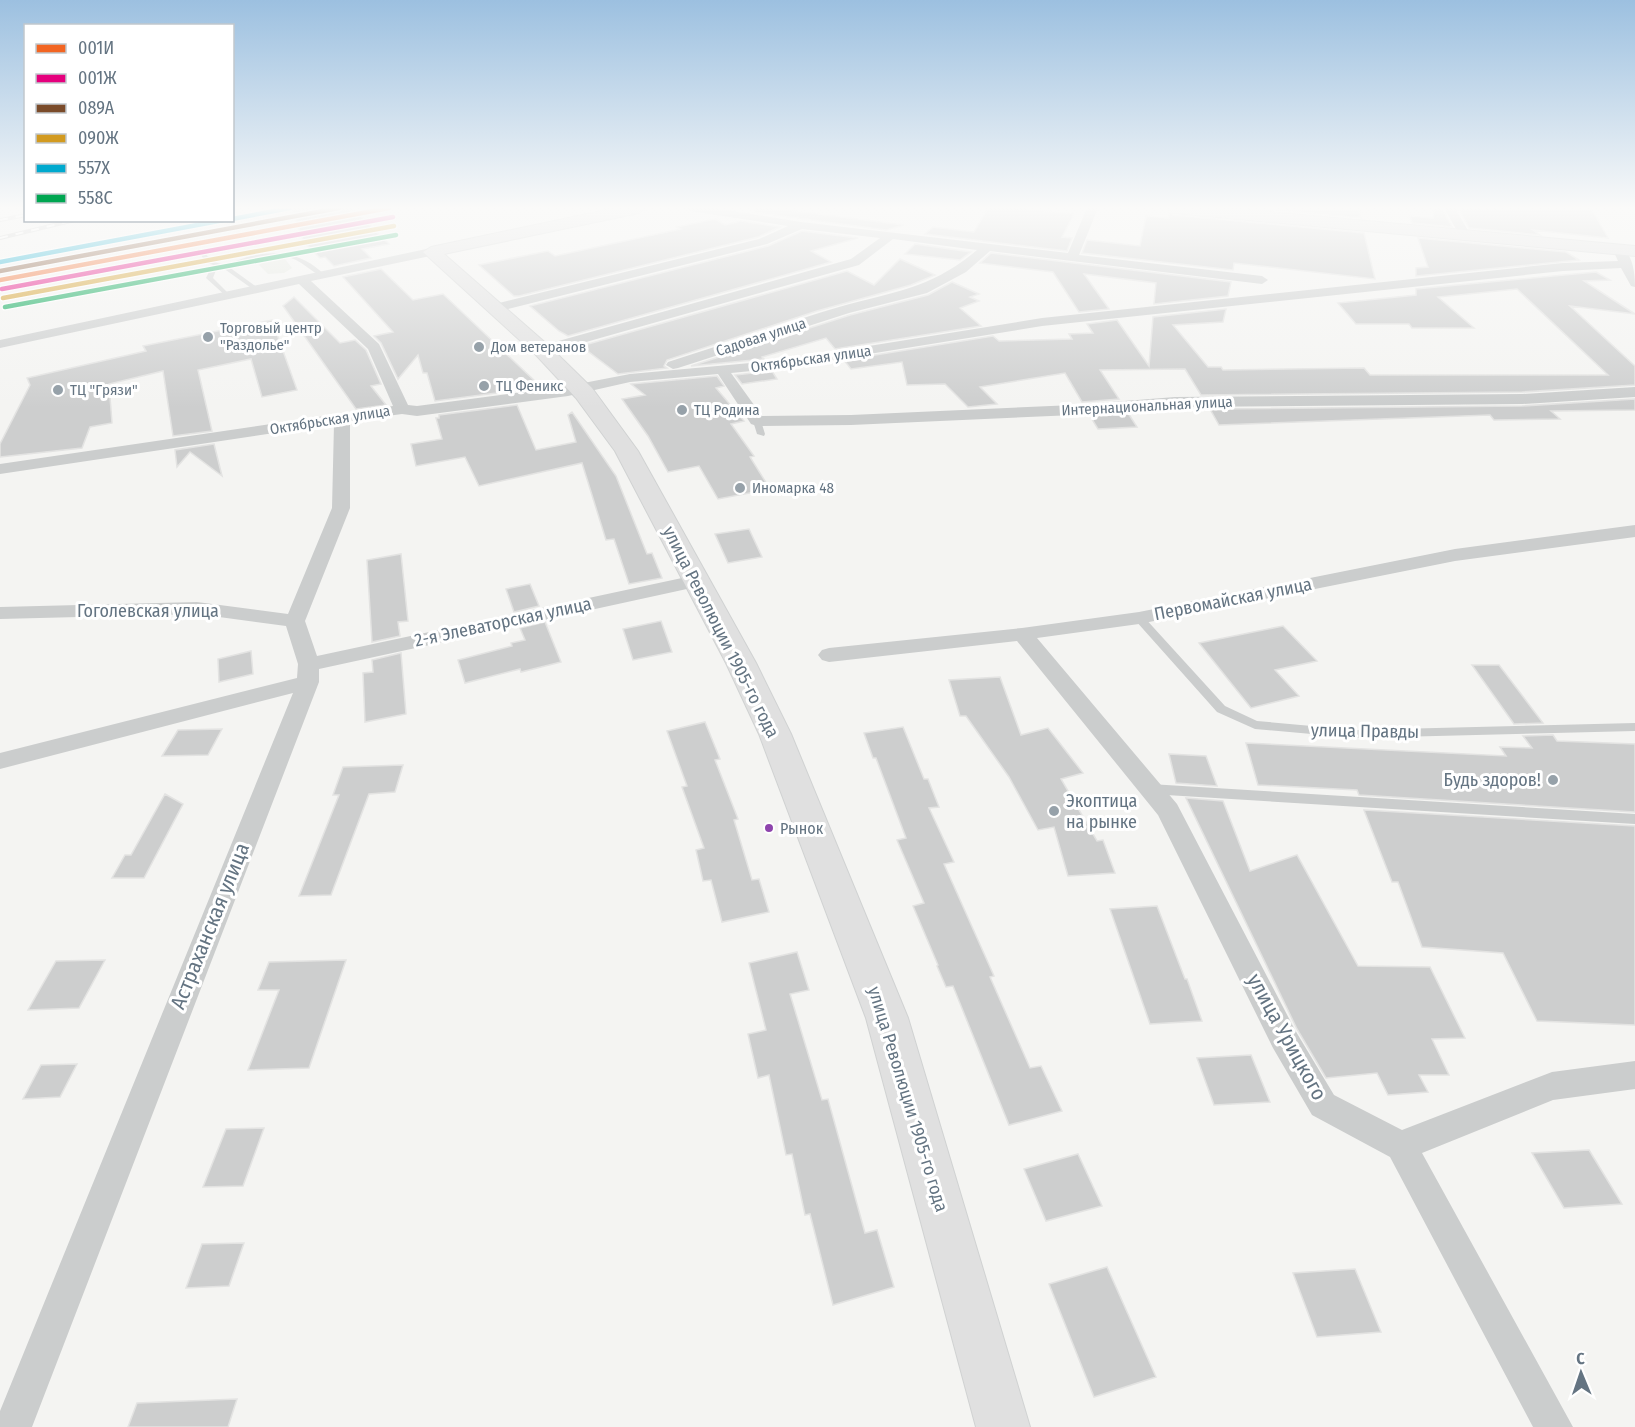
<svg xmlns="http://www.w3.org/2000/svg" width="1635" height="1427" viewBox="0 0 1635 1427" font-family="'Fira Sans Condensed',sans-serif">
<rect width="100%" height="100%" fill="#f4f4f2"/>
<!-- green -->
<path fill="#e4e7e0" d="M281,258L285,259L292,268L284,273L268,274L259,265L266,259Z"/>
<!-- building -->
<path fill="#cdcece" stroke="#e3e3e2" stroke-width="1.5" d="M291,208H352L389,244L362,249L371,258L334,266L325,257L320,258L304,242Z
M758,208H772L904,225L886,230L753,212Z
M988,208H1023L1074,214L1062,237L1072,238L1067,251L925,234L933,227L974,232Z
M1256,208L1359,210L1361,218Z
M1434,208H1442L1452,227L1412,223L1410,216L1433,218Z
M1458,208L1592,210L1608,238L1533,230L1540,235L1469,228Z
M1169,212L1174,215L1364,233L1375,279L1234,263L1233,270L1082,253L1087,240L1140,246L1146,216L1169,218Z
M715,219L725,225L741,221L780,227L758,237L519,296H514L479,265L548,251L555,256L681,229L677,227Z
M802,231L858,238L811,251L831,262L568,336L559,331L530,306L768,246Z
M1418,238L1566,252L1579,260L1416,276V268L1428,267Z
M915,244L971,252L960,260L905,254Z
M991,253L1231,282L1228,296L1154,304L1156,283L1084,274L1109,309L1079,312L1053,272L980,263Z
M900,259L935,275L911,285L817,311L667,360L664,366L667,368L618,374L581,346L847,271L874,285Z
M381,269L413,300L443,294L538,384L509,388L511,391L435,401L427,373H423L418,355L398,379L381,343L374,336L393,332L343,277Z
M1596,272L1610,280L1584,281L1635,314L1570,306L1635,366V385L1522,392L1201,395L1185,369L1100,370L1119,399L1082,402L1065,373L980,387L997,404L968,407L945,384L907,385L902,362L851,369L844,360L993,336L999,341L1072,339L1069,334L1093,333L1087,324L1117,320L1149,366L1153,317L1226,309L1223,322L1173,325L1208,367H1221L1223,370L1364,368L1370,375H1608L1517,289L1438,297L1474,328H1412L1409,324H1356L1338,303L1416,295V289Z
M952,282L979,294L970,297L979,301L960,308L981,326L835,349L826,338L762,357L764,359L691,366L850,315L928,295Z
M294,297L340,343L355,340L366,350L381,384L371,386L386,405L356,409L283,306Z
M272,320L297,390L262,397L251,359L198,370L212,431L173,436L163,371L109,384L112,423L90,427L82,448L0,457V444L30,385L27,378L146,351L143,346Z
M772,371L777,379L742,384L735,375Z
M717,376L724,386L716,388L744,421L731,424L754,456L750,457L770,489L718,499L699,466L668,472L648,436L622,399L645,395L631,384Z
M1635,399V410L1551,411L1560,419L1494,420L1490,415L1219,425L1210,409L1522,406Z
M517,405L536,450L576,442L568,415L572,412L616,476L647,554L652,553L662,578L629,584L614,539L606,540L582,463L479,486L465,457L416,466L411,444L442,439L436,418H439V415Z
M1128,413L1137,427L1098,429L1090,416Z
M214,444L222,476L190,452L177,467L175,450Z
M749,529L762,557L728,563L715,534Z
M401,554L408,621L398,622L400,636L372,642L367,560Z
M530,584L539,606L514,612L506,589Z
M661,621L672,652L633,660L623,629Z
M545,622L561,662L521,672L520,669L465,683L458,660L512,646L511,643L525,640L520,628Z
M1283,626L1317,661L1275,670L1299,696L1251,708L1199,643Z
M251,651L253,674L219,682L218,659Z
M401,653L406,714L365,722L363,673L373,672L372,660Z
M1472,665H1499L1543,723L1514,724Z
M1000,677L1021,735L1048,728L1083,773L1061,779L1097,841L1103,840L1115,873L1068,876L1054,827L1038,830L1009,777L966,716H960L949,680Z
M705,722L720,759L715,760L738,819L734,820L752,880L759,879L769,912L722,922L711,880L703,881L696,850L704,848L682,787L687,786L667,731Z
M903,727L924,779H928L939,807L929,808L954,862L944,864L994,976L990,977L1030,1068L1041,1066L1062,1111L1009,1125L953,986L946,987L937,966L938,965L913,906L924,903L897,840L906,838L876,758H873L864,733Z
M222,729L208,755L162,756L178,730Z
M1553,735L1557,741L1635,744V812L1359,795L1357,790L1258,785L1246,743L1506,756L1500,747L1532,748L1523,736Z
M1169,754L1206,756L1217,786L1176,783Z
M403,765L395,792L369,794L331,895L299,896L339,795H333L343,767Z
M165,794L183,804L144,878H112L125,855H131Z
M1186,798L1223,801L1250,871L1297,855L1358,966L1430,967L1465,1038L1432,1039L1449,1075H1419L1428,1092L1388,1095L1377,1073L1326,1078L1297,1029Z
M1364,810L1635,826V1025L1537,1021L1503,953L1422,947L1398,882H1392Z
M1157,906L1185,979H1187L1202,1021L1150,1024L1110,909Z
M797,952L809,990L790,994L822,1100L828,1099L865,1233L877,1230L894,1287L833,1305L810,1214L805,1215L792,1154L786,1155L769,1075L758,1078L748,1034L766,1030L749,963Z
M105,960L79,1008L28,1010L56,961Z
M346,960L309,1068L248,1070L279,990H258L269,962Z
M1251,1055L1270,1102L1214,1105L1197,1058Z
M77,1064L60,1097L23,1099L41,1065Z
M264,1128L243,1186L203,1187L226,1129Z
M1589,1150L1622,1204L1564,1208L1532,1153Z
M1078,1154L1102,1206L1046,1221L1024,1169Z
M244,1243L229,1286L186,1288L202,1244Z
M1107,1267L1156,1377L1094,1397L1049,1284Z
M1355,1269L1381,1332L1317,1337L1293,1273Z
M237,1399L228,1427H128L137,1403Z"/>
<g fill="none" stroke-linecap="round" stroke-linejoin="round">
<!-- secondary casing -->
<g stroke="#d0d2d2" stroke-width="2">
<path id="secondary" d="M615,208H646L639,213L444,254L549,346L592,388L638,451L756,663L791,734L908,1018L1030,1427H976L866,1018L759,734L726,663L615,451L576,398L535,354L423,252L431,247Z
M1167,208H1228L1635,246V256L1174,213Z"/>
</g>
<!-- lane -->
<path fill="#cbcdcd" fill-rule="evenodd" d="M198,249H202C208,257 213,264 224,264C231,264 240,259 247,257C278,249 302,253 325,275L320,276C312,271 304,264 296,260C275,250 249,260 229,267L258,288V290H254L223,268L216,270L213,278L229,294V296L227,297L206,278L211,268L216,266L205,262Z
M757,418L761,421L765,434L764,436L757,434L753,421Z
M1139,615L1143,616L1225,706L1257,721L1356,730L1635,723V731L1356,738L1255,729L1217,712L1135,620L1134,618L1135,616Z
M1150,784L1635,814V824L1150,794L1145,792L1144,789L1145,786Z"/>
<!-- street -->
<path fill="#cbcdcd" fill-rule="evenodd" d="M685,208H714L801,222L1068,253L1087,208H1098L1079,255L1262,276L1268,280L1262,284L990,251L966,272L927,293L849,313L678,368L673,369L666,365L668,362C725,344 782,324 839,307C895,291 931,289 977,250L893,239L859,265L547,353H537L535,350L537,347L851,259L880,238L802,229L767,244L496,312L489,308L491,305L759,239L788,226L690,211Z
M1444,208H1455L1470,234L1468,236H1460Z
M1619,246C1633,252 1635,274 1635,287L1631,286L1621,268L1563,271L1042,326L782,368L731,373L762,416L851,415L1074,405L1175,397L1522,394L1635,387V397L1522,404L1175,407L1074,415L851,425L757,426L751,424L718,374L630,382L568,396L417,416L402,414L350,421V508L305,621L317,656L696,575L703,577L706,581L703,585L696,587L319,669V682L32,1427H0V1411L293,693L0,769V753L297,678L298,664L286,626L197,614L0,619V607L197,602L288,614L332,508L334,424L0,474V464L393,406L368,349L299,284L0,348V340L431,248L435,249V255L311,281L379,344L408,405L417,406L568,386L630,374L782,360L1042,318L1563,263L1618,261L1613,250Z
M1635,525V537L1455,561L1139,624L1037,638L1177,804L1295,1030L1334,1095L1402,1130L1552,1072L1635,1061V1089L1553,1100L1422,1153L1573,1427H1533L1390,1157L1312,1115L1273,1048L1158,815L1017,641L829,662L822,660L818,655L822,650L829,648L1022,628L1139,612L1455,549Z"/>
<!-- secondary -->
<use href="#secondary" fill="#e0e0e0" fill-rule="evenodd"/>
<!-- rail casing -->
<g stroke="#c2c3c3" stroke-width="4">
<path id="rail" d="M0,220L26,215
M0,238L75,220"/>
</g>
<!-- rail -->
<use href="#rail" stroke="#fff" stroke-width="2" stroke-dasharray="8" stroke-linecap="butt"/>
<!-- rail-1 casing -->
<g stroke="#fff" stroke-width="7">
<path id="rail-1" d="M0,280L389,208"/>
</g>
<!-- rail-2 casing -->
<g stroke="#fff" stroke-width="7">
<path id="rail-2" d="M2,289L393,217"/>
</g>
<!-- rail-3 casing -->
<g stroke="#fff" stroke-width="7">
<path id="rail-3" d="M0,271L339,208"/>
</g>
<!-- rail-4 casing -->
<g stroke="#fff" stroke-width="7">
<path id="rail-4" d="M3,298L394,226"/>
</g>
<!-- rail-5 casing -->
<g stroke="#fff" stroke-width="7">
<path id="rail-5" d="M232,219L290,208
M0,262L224,220"/>
</g>
<!-- rail-6 casing -->
<g stroke="#fff" stroke-width="7">
<path id="rail-6" d="M5,307L396,235"/>
</g>
<!-- rail-1 -->
<use href="#rail-1" stroke="#f26522" stroke-width="4.5"/>
<!-- rail-2 -->
<use href="#rail-2" stroke="#e5007d" stroke-width="4.5"/>
<!-- rail-3 -->
<use href="#rail-3" stroke="#7a4b2a" stroke-width="4.5"/>
<!-- rail-4 -->
<use href="#rail-4" stroke="#d29a20" stroke-width="4.5"/>
<!-- rail-5 -->
<use href="#rail-5" stroke="#00a9ce" stroke-width="4.5"/>
<!-- rail-6 -->
<use href="#rail-6" stroke="#00a651" stroke-width="4.5"/>
</g>
<!-- sky -->
<linearGradient id="sky" x2="0" y2="1"><stop stop-color="#9cc0e0"/><stop offset="0.51" stop-color="#fafaf9"/><stop offset="1" stop-color="#fafaf9" stop-opacity="0"/></linearGradient>
<rect width="1635" height="408" fill="url(#sky)"/>
<!-- markers -->
<g fill="#96a1a9" stroke="#fff" stroke-width="2">
<circle cx="208" cy="337" r="6"/>
<circle cx="479" cy="347" r="6"/>
<circle cx="484" cy="386" r="6"/>
<circle cx="58" cy="390" r="6"/>
<circle cx="682" cy="410" r="6"/>
<circle cx="740" cy="488" r="6"/>
<circle cx="1553" cy="780" r="6"/>
<circle cx="1054" cy="811" r="6"/>
</g>
<circle fill="#8e44ad" stroke="#fff" stroke-width="2" cx="769" cy="828" r="5"/>
<g text-anchor="middle" dominant-baseline="central" stroke-width="6" stroke-linejoin="round" paint-order="stroke">
<!-- far-poi labels -->
<g font-size="15" fill="#647482" stroke="#fff" text-anchor="start">
<text x="220" y="328">Торговый центр<tspan x="220" dy="17">"Раздолье"</tspan></text>
<text x="491" y="347">Дом ветеранов</text>
<text x="496" y="386">ТЦ Феникс</text>
<text x="70" y="390">ТЦ "Грязи"</text>
<text x="694" y="410">ТЦ Родина</text>
<text x="752" y="488">Иномарка 48</text>
</g>
<!-- far-street labels -->
<g font-size="15" fill="#647482" stroke="#fff">
<text transform="translate(761 337) rotate(-18)">Садовая улица</text>
<text transform="translate(811 359) rotate(-8)">Октябрьская улица</text>
<text transform="translate(1147 406) rotate(-3)">Интернациональная улица</text>
<text transform="translate(330 420) rotate(-9)">Октябрьская улица</text>
</g>
<!-- bus labels -->
<g font-size="16" fill="#647482" stroke="#fff" text-anchor="start">
<text x="780" y="828">Рынок</text>
</g>
<!-- street labels -->
<g font-size="18" fill="#647482" stroke="#fff">
<text transform="translate(1233 599) rotate(-11)">Первомайская улица</text>
<text x="148" y="611">Гоголевская улица</text>
<text transform="translate(503 622) rotate(-12)">2-я Элеваторская улица</text>
<text transform="translate(721 632) rotate(63)">улица Революции 1905-го года</text>
<text transform="translate(1365 731) rotate(1)">улица Правды</text>
<text transform="translate(908 1099) rotate(73)">улица Революции 1905-го года</text>
</g>
<!-- poi labels -->
<g font-size="18" fill="#647482" stroke="#fff" text-anchor="end">
<text x="1541" y="780">Будь здоров!</text>
<text x="1066" y="801" text-anchor="start">Экоптица<tspan x="1066" dy="21">на рынке</tspan></text>
</g>
<!-- near-street labels -->
<g font-size="21" fill="#647482" stroke="#fff">
<text transform="translate(210 926) rotate(-68)">Астраханская улица</text>
<text transform="translate(1287 1037) rotate(61)">улица Урицкого</text>
</g>
</g>
<!-- legend -->
<rect x="24" y="24" width="210" height="198" fill="#ffffff" stroke="#c1c7cd" stroke-width="1.5"/>
<rect x="36" y="44" width="30" height="9" fill="#f26522" stroke="#c1c7cd" stroke-width="1.5"/>
<text x="78" y="54" font-size="18" fill="#647482">001И</text>
<rect x="36" y="74" width="30" height="9" fill="#e5007d" stroke="#c1c7cd" stroke-width="1.5"/>
<text x="78" y="84" font-size="18" fill="#647482">001Ж</text>
<rect x="36" y="104" width="30" height="9" fill="#7a4b2a" stroke="#c1c7cd" stroke-width="1.5"/>
<text x="78" y="114" font-size="18" fill="#647482">089А</text>
<rect x="36" y="134" width="30" height="9" fill="#d29a20" stroke="#c1c7cd" stroke-width="1.5"/>
<text x="78" y="144" font-size="18" fill="#647482">090Ж</text>
<rect x="36" y="164" width="30" height="9" fill="#00a9ce" stroke="#c1c7cd" stroke-width="1.5"/>
<text x="78" y="174" font-size="18" fill="#647482">557Х</text>
<rect x="36" y="194" width="30" height="9" fill="#00a651" stroke="#c1c7cd" stroke-width="1.5"/>
<text x="78" y="204" font-size="18" fill="#647482">558С</text>
<!-- north arrow -->
<g transform="translate(1581 1373) rotate(358)" stroke="#ffffff" stroke-width="4.5" paint-order="stroke">
<path d="M0-4.5L10 22L0 15L-10 22Z" fill="#647482"/>
<text y="-9" font-size="16" font-weight="bold" text-anchor="middle" fill="#647482">С</text>
</g>
</svg>
